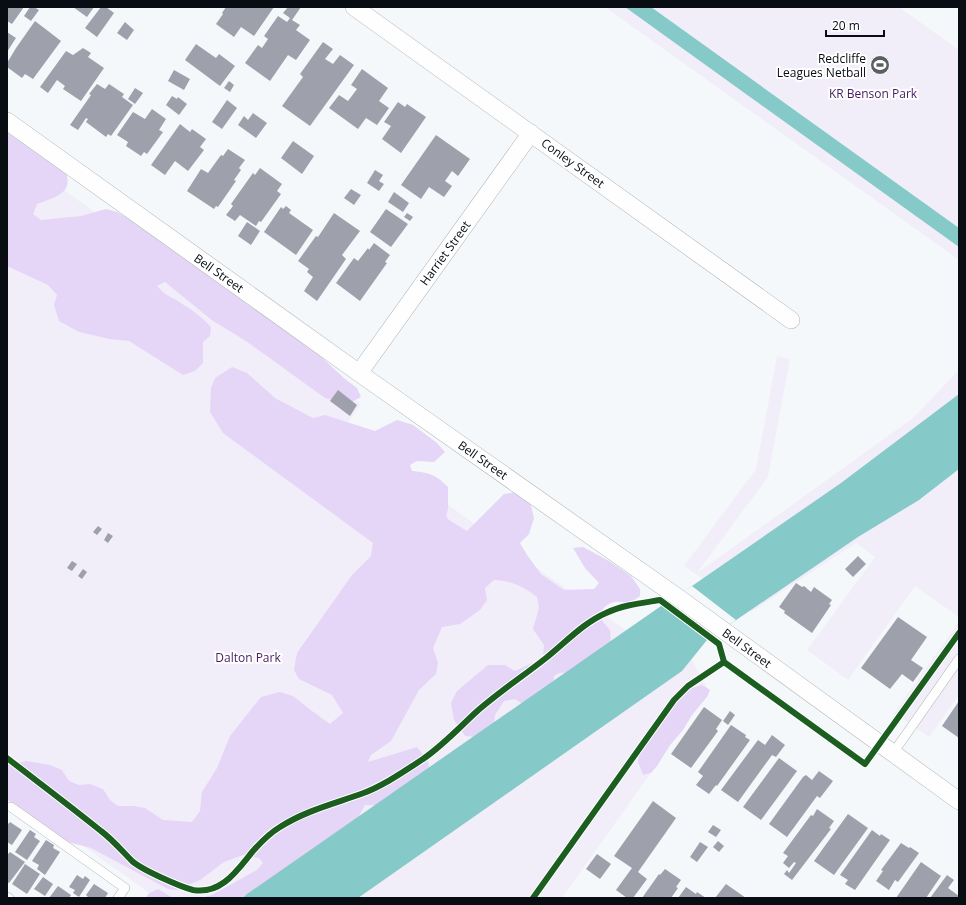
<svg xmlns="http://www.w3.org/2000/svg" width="966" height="905" viewBox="0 0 966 905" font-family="'Open Sans',sans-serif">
<rect width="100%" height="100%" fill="#f5f8fa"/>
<!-- green -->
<path fill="#f2eef9" d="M605,7H899L959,50V260Z
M7,149L160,259L361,404L344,428L480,528L621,627L692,660L709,691L562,898H156L7,791Z
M777,356L790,359L768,477L697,573L913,418L959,370V617L915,586L848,680L807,650L875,557L856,543L751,612L684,566L756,469Z
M959,622V695L929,737L894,713Z"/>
<!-- forest -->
<path fill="#e5d5f7" d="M7,132L66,173C74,194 52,198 37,204L33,214L41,220L81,216L106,209L117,212L152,233L303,340L345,379L357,388L361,397L348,404L325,398L246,341L213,321L165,282L157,286C166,296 170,296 181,303C192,310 202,317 211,327L210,336L203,342V363L195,371L183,375L129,341L110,339L79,332L59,321L54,305L57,295L48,285L7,266Z
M232,367L247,373L275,398L313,418L325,415L375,431L397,420L413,425L437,443L445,452L434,462L417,461L410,465L412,471C430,473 435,474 448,487V509L446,516L449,520L467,531L504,494L516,492L527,498L531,506L534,518L529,534L520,543L527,555L541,574L564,590L594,589L599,583L585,568L573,548L583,547L609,561L631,576L640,589V596L630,603C616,601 609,600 600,613L603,622L610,630L611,646L582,672L559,673L554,676L553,688L526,706L515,699L504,701L495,715L493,732L486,738L465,736L454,720L451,703L457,691L488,665H505L515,671L532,663L543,656L544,645L533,629L539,608L537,597C523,586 511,581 494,580L485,588L487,600L480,610L460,624L442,627L433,648L438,663L436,674L419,690L391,741L371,755L368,762L417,747L428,761L430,774L392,806L365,805L354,825L263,898H201L212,895L257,870L263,863L259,858L243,855L224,862L200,880L177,890L168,889L91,848L68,842L15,807L7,799V765L27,761L50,765L62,770L69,781L79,785L90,784L103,789L110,800L118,806H133L145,808L163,820L192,822L200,811L202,792L217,768L230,736L261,697L280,692L293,696L312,711L330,724L343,713L332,695L299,679L294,670L297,653L352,575L371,556L373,543L223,433L210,412L211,388L215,378Z
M702,685L710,690L707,697L692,715L683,730L670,745L657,766L651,773L643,775L638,762L640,751L675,703L687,690Z
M158,889L173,898H146L148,894Z"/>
<!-- water -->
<path fill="#86c9c9" d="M625,7H651L959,228V247Z
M959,394V469L919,500L858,537L707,640L682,671L358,898H243L247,894L661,606L692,586L841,483Z"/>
<!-- pier -->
<path fill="#f5f8fa" d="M692,586L736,620L707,640L661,605Z"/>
<!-- building -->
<path fill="#9ea0ab" d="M7,7H24L12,24L7,21Z
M30,7H34L39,10L31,21L24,16Z
M73,7H94L87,17Z
M101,7H106L114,13L97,37L85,28Z
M226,7H274L254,36L241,27L234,37L216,24L223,14L222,13Z
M288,7H301L292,20L300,25L296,30L310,40L296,60L288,55L270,81L245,63L258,45L262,48L268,39L264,36L278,16L287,22L290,18L283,13Z
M35,21L61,41L33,79L25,74L22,78L7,67V63L16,48Z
M125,22L134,30L127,40L117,33Z
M7,32L16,38L7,52Z
M323,42L333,49L325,59L333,64L340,55L354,65L310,126L282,106L303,77L300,74Z
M196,44L216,58L219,54L235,66L220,86L185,60Z
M83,48L91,53L88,57L104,68L81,101L63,89L65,86L57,80L48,93L40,87L66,51L73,55Z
M362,69L388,88L379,101L389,108L377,125L366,118L358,129L329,108L339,95L348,101L357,89L351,85Z
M174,70L190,79L184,90L168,81Z
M229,81L234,85L230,92L224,88Z
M97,84L105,89L109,84L124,94L122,97L133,105L111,136L108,134L106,137L86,122L88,119L86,118L78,130L70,125L91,95L89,94Z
M135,88L143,93L135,104L128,99Z
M172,96L177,99L178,97L187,104L179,115L166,105Z
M227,100L237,108L222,129L212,122Z
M398,102L405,107L407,104L426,117L401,153L382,139L391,126L384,122Z
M152,109L166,119L159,130L163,132L147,154L144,152L141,156L126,146L128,142L117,135L133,112L145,119Z
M253,113L267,123L256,138L238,125L244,116L248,120Z
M180,124L190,132L192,129L206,139L200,147L204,150L188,171L175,161L165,175L151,165Z
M436,135L470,159L458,176L452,171L445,181L452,186L444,197L429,187L421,199L401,185Z
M293,141L314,156L302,174L281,158Z
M228,149L245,160L239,168L241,170L234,180L236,181L218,207L216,206L214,209L187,191L201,169L208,173L221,155L223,156Z
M260,168L282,184L277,191L281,194L261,222L259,221L256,226L240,215L235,221L226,215L233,206L231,204L253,173L255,175Z
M375,170L383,175L379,181L384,184L379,191L367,183Z
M351,189L361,195L354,205L344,198Z
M394,192L409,203L403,212L388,202Z
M286,206L291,210L289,213L313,230L296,255L264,232L281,207L283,209Z
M386,209L408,224L391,247L370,232Z
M334,213L360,231L342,255L346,259L317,301L304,291L313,277L307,272L309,269L298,261L316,236L318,237Z
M407,213L413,217L410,221L404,217Z
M247,222L260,231L251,245L238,236Z
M374,243L390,255L385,262L387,263L360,301L336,283L354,258L358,261L368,248L369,250Z
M338,390L357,405L350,416L330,401Z
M98,526L102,529L97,535L93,532Z
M108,533L113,536L108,543L104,540Z
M858,556L866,564L853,577L845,569Z
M72,561L77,564L72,571L67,568Z
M83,569L87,572L82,579L78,576Z
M796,583L802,587L804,586L811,592L814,587L832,600L829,604L831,605L812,633L784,613L785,611L779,607Z
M898,617L927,637L911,660L923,668L913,682L902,674L890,689L861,668Z
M959,701V738L942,726Z
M704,707L722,720L716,729L718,731L691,768L671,754Z
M730,711L735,715L728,725L723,721Z
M731,725L746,735L745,737L750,740L717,786L716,785L709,794L696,785L703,776L698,772Z
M772,735L785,745L776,757L772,755L738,802L721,790L758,740L765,745Z
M779,758L797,771L761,820L743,807Z
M819,771L833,781L820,798L817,796L787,837L769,824L803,777L806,775L812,780Z
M653,801L676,818L638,872L647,879L633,898H627L616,890L632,868L614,856Z
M817,809L834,821L829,828L831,829L792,880L784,874L787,870L789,873L796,863L794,862L789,868L783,863L788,856L783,853L811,815L813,816Z
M848,814L868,828L834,875L814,861Z
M10,822L22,830L12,845L7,842V825Z
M713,825L721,830L716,837L708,832Z
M30,830L36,834L34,837L40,841L27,860L15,852Z
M872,830L880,836L881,834L890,840L855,890L845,884L848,880L840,875Z
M46,840L54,845L53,848L60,852L45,875L37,869L39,865L32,861Z
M718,841L724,846L719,852L713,847Z
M700,842L708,847L697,862L690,857Z
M901,843L909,848L910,847L919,853L898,882L895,880L889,890L876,881L883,871L881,870Z
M10,852L25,862L9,883L7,882V855Z
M597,854L611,864L600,879L586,869Z
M921,862L941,876L926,898H896Z
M25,864L40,874L27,894L12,884Z
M665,869L681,880L676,887L678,888L671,898H642L659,874L660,875Z
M77,875L83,879L85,876L90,880L79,897L73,893L75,890L69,887Z
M947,875L954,880L948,888L959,896V898H930Z
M43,877L53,884L45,896L34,889Z
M94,884L108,893L105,898H89L86,895Z
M726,884L746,898H715Z
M58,886L71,895L69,898H49Z
M686,887L696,894L697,892L706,898H678Z"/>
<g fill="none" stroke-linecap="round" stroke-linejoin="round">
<!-- lane casing -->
<g stroke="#aeb2b6" stroke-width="10">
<path id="lane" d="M893,753L959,659
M11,807L125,888L118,898
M7,897L9,898"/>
</g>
<!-- street casing -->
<g stroke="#aeb2b6" stroke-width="18">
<path id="street" d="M354,7L791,320
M7,121L359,373L676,596L959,801
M359,373L531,133"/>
</g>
<!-- lane -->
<use href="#lane" stroke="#fefefe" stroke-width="9"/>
<!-- street -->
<use href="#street" stroke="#fefefe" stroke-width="17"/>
<!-- cycleway casing -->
<g stroke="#fff" stroke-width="8">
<path id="cycleway" d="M7,758C38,782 70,806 101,831C113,840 122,851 132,861C142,870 181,887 193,890C222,895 238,869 253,851C261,842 270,833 280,827C305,811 333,804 361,794C383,786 403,772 423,759C442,746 457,730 474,714C496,694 522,677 546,658C565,643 583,623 606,613C623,605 642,603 660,600L719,644L724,662
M533,898L674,700L688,686L724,662L865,764L959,633"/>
</g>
<!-- cycleway -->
<use href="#cycleway" stroke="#1b5e20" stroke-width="6"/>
</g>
<!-- icons -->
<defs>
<g id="stadium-disc" transform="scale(1)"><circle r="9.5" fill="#5b5f64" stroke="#fff"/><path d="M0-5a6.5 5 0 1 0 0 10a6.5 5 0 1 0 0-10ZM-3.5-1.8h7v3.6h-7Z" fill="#fff"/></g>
</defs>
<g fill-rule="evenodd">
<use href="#stadium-disc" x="880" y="65"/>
</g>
<g text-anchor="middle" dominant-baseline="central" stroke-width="4" stroke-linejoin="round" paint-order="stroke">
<!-- poi labels -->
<g font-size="12" fill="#080d13" stroke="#fff" text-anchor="end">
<text x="866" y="58">Redcliffe<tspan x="866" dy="14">Leagues Netball</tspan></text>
</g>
<!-- park labels -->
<g font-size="12" fill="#451c61" stroke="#fff">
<text x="873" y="93">KR Benson Park</text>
<text x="248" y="657">Dalton Park</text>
</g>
<!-- street labels -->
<g font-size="12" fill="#080d13" stroke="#fff">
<text transform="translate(573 163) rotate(36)">Conley Street</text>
<text transform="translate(445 253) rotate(-54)">Harriet Street</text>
<text transform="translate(219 273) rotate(35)">Bell Street</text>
<text transform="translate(483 460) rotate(35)">Bell Street</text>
<text transform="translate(747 648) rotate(36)">Bell Street</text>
</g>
</g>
<!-- border -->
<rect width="966" height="905" fill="none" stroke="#080d13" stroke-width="16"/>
<!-- scale -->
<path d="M826 30v6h58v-6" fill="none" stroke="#080d13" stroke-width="2"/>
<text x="832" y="30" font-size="12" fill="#080d13" stroke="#ffffff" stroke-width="3" paint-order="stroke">20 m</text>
</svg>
